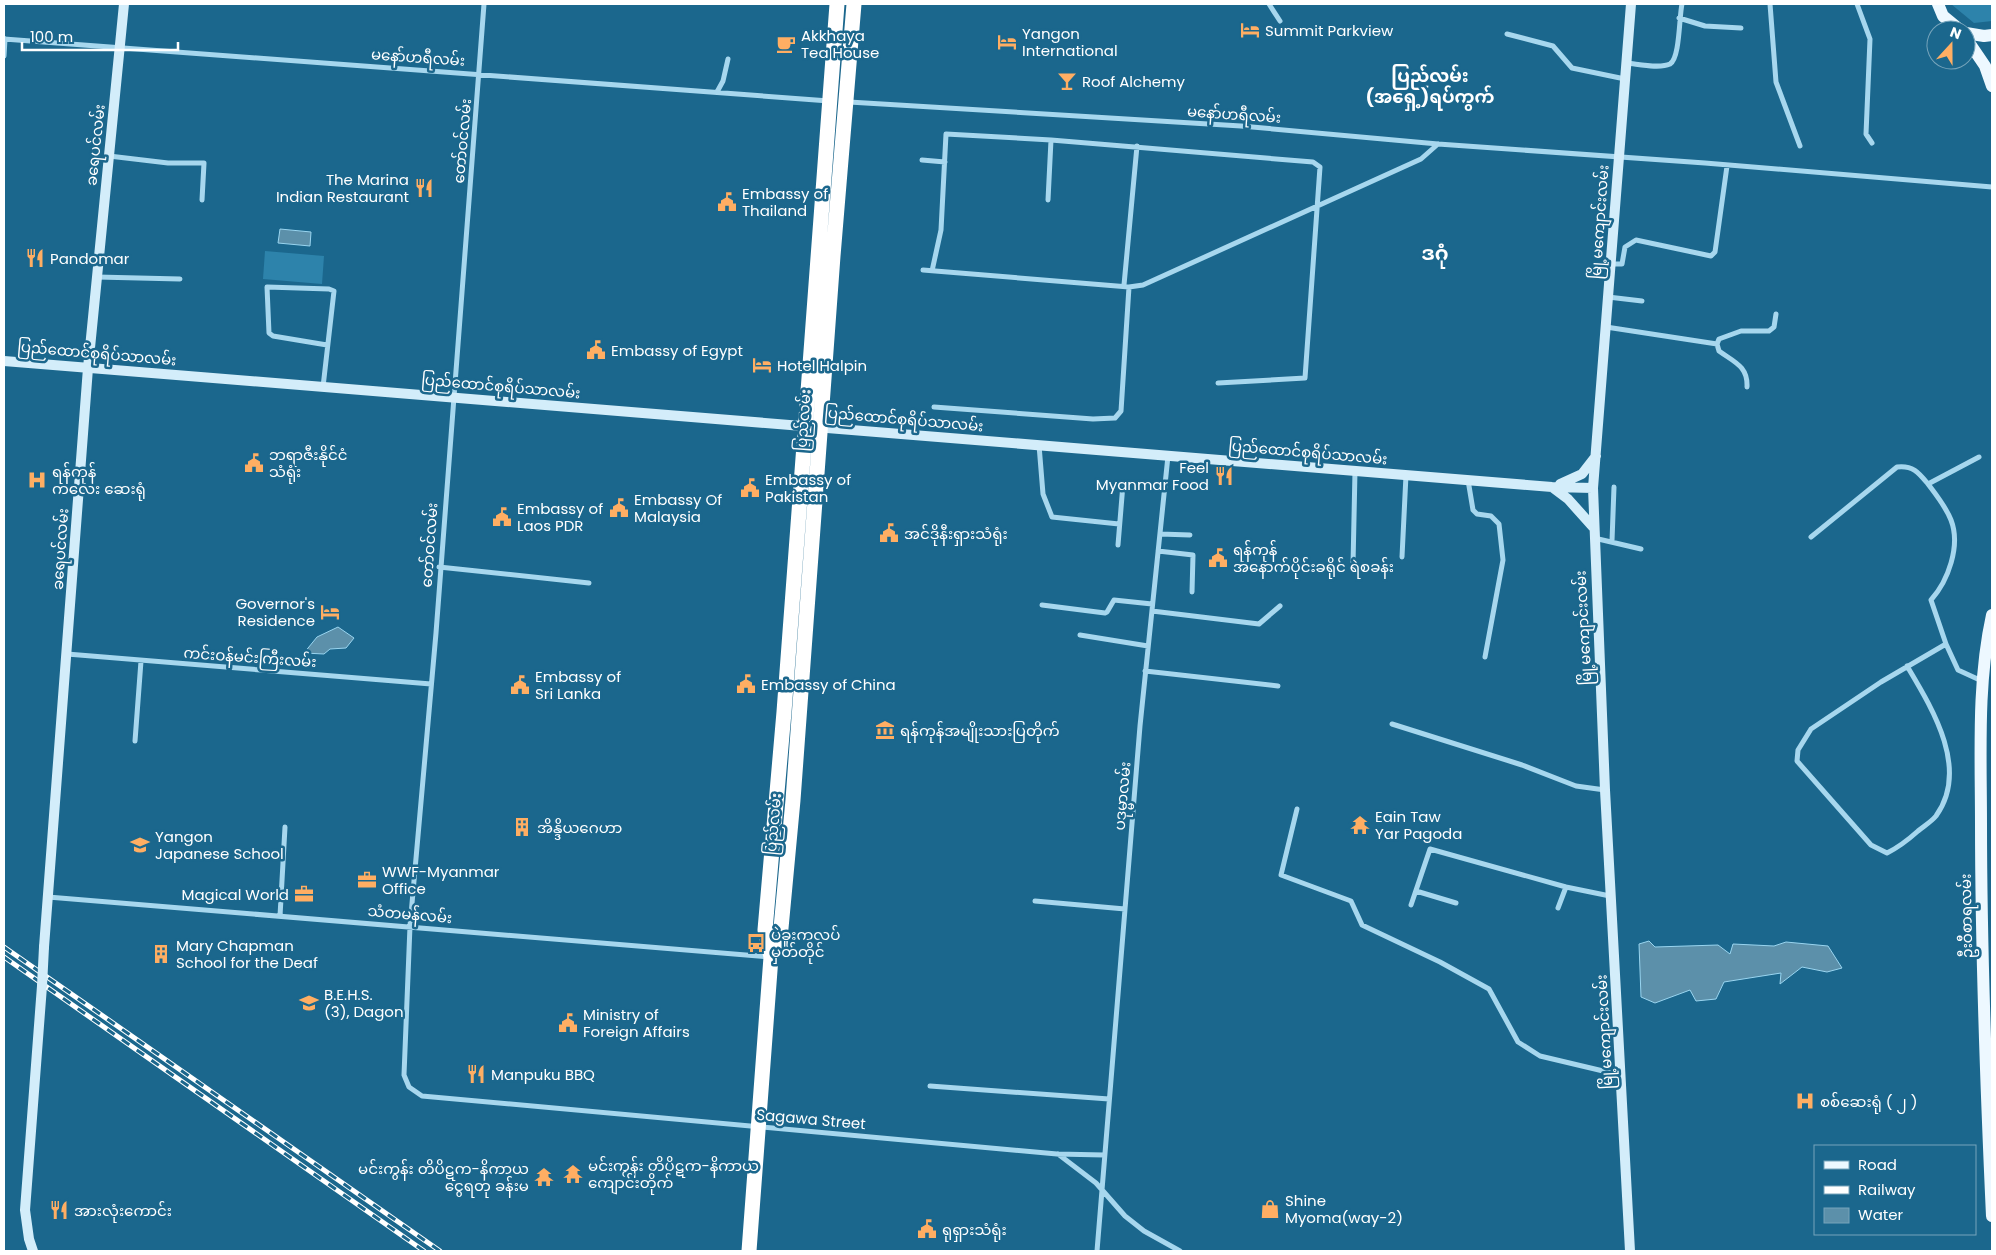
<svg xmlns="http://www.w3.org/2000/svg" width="1996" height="1255" viewBox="0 0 1996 1255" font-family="Poppins,'Noto Sans Myanmar',sans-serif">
<rect width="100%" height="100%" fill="#1b678d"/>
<!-- green -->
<path fill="#2d83ab" d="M1951,4H1992V21L1974,23Z
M265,251L324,256L322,284L263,279Z"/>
<!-- water -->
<path fill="#5c90aa" stroke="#99d5f0" d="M280,229L311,232L310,246L278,243Z
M338,627L354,638L346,648L330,649L324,654L304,653L317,637Z
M1649,941L1655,947L1718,945L1730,954L1733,944L1774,946L1786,942L1828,946L1842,968L1827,972L1802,967L1780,984L1781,973L1724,982L1716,999L1696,1001L1690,990L1655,1003L1641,997L1639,944Z"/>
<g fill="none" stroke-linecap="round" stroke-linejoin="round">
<!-- street -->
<path stroke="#a7d7ee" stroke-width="5" d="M484,4L436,633L410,926L404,1075L409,1087L422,1096L1057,1154L1104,1155
M1269,4L1280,21
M1770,4L1776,82L1800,146
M1857,4L1870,39L1866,134L1872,143
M1679,18L1705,26L1741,28
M1507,34L1553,46L1572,68L1625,79
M4,39L829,101
M4,56L5,39
M1627,63C1638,64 1659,69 1670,64C1680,58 1679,17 1682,4
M717,92L723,81L728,59
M849,102L1241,126L1438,144L1705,163L1992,187
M1051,140L1313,162L1320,167L1305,378L1218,383
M109,156L168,163H204L202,200
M922,160L945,162
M1611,264H1622L1625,247L1636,240L1711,256L1715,252L1727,166
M923,270L1129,287L1143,285L1421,159L1438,144
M932,271L941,230L946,134L1051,140L1048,200
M97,277L180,279
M1124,285L1137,146
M1608,297L1642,301
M1606,327L1717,344
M323,387L334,291L329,289L267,287L269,333L273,336L327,345
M1747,387C1748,366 1734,362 1719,351L1717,344L1719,339L1741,331H1769L1774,327L1776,314
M934,407L1093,419L1115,418L1121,411L1129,287
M1039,445L1043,494L1052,517L1119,524
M1468,480L1473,510L1477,514L1491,516L1499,524L1503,560L1485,657
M1928,484L1979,457
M1160,534L1190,535
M1811,537L1897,467C1913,465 1919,473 1928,484C1937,496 1946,507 1951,520C1961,546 1948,581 1931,600L1946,644L1958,670L1982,681
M1594,538L1641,549
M1612,541L1614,487
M1118,545L1123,484
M1158,551L1193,555L1192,592
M1402,557L1406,475
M1353,565L1355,471
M439,567L589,583
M1042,605L1105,613L1107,612L1114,600L1152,604
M1152,611L1259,624L1280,606
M1080,635L1148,646
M67,654L431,684
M1907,666C1932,708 1970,769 1936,816C1931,822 1924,826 1918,831C1908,840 1899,847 1887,853L1871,845L1797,761L1798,750L1811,729L1881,682L1946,644
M1145,671L1278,686
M1392,724L1522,765L1576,786L1605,790
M135,741L141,661
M1297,809L1281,875L1351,901L1362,925L1440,962L1489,989L1518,1042L1540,1056L1620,1075
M1416,891L1456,903
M48,897L770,957
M1035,901L1125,909
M1411,905L1430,849L1566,887L1610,896
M1558,908L1566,887
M280,916L285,827
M930,1086L1109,1099
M1058,1154L1096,1183L1125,1216L1144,1231L1180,1251
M1097,1251L1140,726L1168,456"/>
<!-- secondary -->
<path stroke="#d3edfa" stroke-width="10" d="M4,361L1552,487L1593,488
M1560,484L1582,474L1596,456
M1552,487L1568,499L1593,527
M44,947L88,368L124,4
M33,1251L29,1239L25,1210L42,986
M1630,1251L1605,790L1593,488L1631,4"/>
<!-- primary -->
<path stroke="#edf8ff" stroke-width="12" d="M1938,4L1943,16L1960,30
M1966,33L1984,36L1992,35
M1966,38L1985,66L1992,86
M1992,615C1977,683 1981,754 1981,823C1981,954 1986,1085 1992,1216"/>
<!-- highway -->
<path stroke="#fff" stroke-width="15" d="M771,957L765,930L784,712L837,4
M749,1251L771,957L781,928L793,800L833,256L854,4"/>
<!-- rail casing -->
<g stroke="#fff" stroke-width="5">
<path id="rail" d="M4,947L440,1251
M4,957L424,1251"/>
</g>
<!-- rail -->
<use href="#rail" stroke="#1b678d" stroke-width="3" stroke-dasharray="9" stroke-linecap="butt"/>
<!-- secondary-bridge -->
<path stroke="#d3edfa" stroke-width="10" d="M42,986L44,947"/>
</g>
<!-- icons -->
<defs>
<g id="hotel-bare" transform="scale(1.5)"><path d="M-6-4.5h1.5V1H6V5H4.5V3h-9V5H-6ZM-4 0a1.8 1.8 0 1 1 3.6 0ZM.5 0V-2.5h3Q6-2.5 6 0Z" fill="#ffae63" stroke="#1b678d" stroke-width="2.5" paint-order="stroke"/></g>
<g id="cafe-bare" transform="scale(1.5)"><path d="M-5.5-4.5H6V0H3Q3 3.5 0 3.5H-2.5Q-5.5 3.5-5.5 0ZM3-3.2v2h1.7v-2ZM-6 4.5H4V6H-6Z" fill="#ffae63" stroke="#1b678d" stroke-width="2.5" paint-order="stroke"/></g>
<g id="bar-bare" transform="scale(1.5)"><path d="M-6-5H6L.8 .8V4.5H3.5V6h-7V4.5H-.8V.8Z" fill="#ffae63" stroke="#1b678d" stroke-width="2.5" paint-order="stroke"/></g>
<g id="restaurant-bare" transform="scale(1.5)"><path d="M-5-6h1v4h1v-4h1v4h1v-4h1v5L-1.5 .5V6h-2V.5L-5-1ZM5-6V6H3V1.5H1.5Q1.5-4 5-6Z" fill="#ffae63" stroke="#1b678d" stroke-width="2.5" paint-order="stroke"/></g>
<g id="civic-bare" transform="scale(1.5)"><path d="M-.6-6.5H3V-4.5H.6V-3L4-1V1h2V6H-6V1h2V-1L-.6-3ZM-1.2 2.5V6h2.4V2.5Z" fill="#ffae63" stroke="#1b678d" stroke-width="2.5" paint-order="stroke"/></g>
<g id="hospital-bare" transform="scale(1.5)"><path d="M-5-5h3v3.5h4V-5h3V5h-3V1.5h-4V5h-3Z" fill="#ffae63" stroke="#1b678d" stroke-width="2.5" paint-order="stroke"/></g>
<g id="museum-bare" transform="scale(1.5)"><path d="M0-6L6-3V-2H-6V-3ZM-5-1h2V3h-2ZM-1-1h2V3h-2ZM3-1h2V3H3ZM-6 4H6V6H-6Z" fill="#ffae63" stroke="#1b678d" stroke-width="2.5" paint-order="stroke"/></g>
<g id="temple-bare" transform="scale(1.5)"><path d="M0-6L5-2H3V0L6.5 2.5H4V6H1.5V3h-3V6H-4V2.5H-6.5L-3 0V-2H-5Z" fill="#ffae63" stroke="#1b678d" stroke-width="2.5" paint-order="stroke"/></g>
<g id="building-bare" transform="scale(1.5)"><path d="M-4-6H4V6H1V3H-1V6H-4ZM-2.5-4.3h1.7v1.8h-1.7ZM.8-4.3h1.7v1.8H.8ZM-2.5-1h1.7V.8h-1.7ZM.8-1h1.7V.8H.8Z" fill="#ffae63" stroke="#1b678d" stroke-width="2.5" paint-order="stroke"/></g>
<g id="school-bare" transform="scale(1.5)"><path d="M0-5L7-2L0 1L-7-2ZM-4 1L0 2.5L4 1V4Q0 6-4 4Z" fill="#ffae63" stroke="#1b678d" stroke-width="2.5" paint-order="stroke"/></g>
<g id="office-bare" transform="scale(1.5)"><path d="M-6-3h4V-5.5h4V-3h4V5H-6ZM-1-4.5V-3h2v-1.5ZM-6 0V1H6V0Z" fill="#ffae63" stroke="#1b678d" stroke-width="2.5" paint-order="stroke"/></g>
<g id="bus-bare" transform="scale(1.5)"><path d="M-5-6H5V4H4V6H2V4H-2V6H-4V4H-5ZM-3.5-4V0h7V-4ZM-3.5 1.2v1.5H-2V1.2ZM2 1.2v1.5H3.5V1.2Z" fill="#ffae63" stroke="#1b678d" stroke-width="2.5" paint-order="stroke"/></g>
<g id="shop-bare" transform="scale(1.5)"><path d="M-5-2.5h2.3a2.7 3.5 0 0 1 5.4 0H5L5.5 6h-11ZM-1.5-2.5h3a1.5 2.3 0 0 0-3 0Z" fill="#ffae63" stroke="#1b678d" stroke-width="2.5" paint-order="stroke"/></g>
</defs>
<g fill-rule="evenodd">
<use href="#hotel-bare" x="1250" y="30"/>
<use href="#hotel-bare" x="1007" y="42"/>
<use href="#cafe-bare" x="786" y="44"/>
<use href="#bar-bare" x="1067" y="81"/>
<use href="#restaurant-bare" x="424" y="188"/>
<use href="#civic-bare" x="727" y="202"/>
<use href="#restaurant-bare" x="35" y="258"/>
<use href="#civic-bare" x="596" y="350"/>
<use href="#hotel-bare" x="762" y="365"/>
<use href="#civic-bare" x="254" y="463"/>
<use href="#restaurant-bare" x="1224" y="476"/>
<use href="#hospital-bare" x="37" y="480"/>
<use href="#civic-bare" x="750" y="488"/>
<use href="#civic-bare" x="619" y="508"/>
<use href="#civic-bare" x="502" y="517"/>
<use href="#civic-bare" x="889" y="533"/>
<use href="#civic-bare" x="1218" y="558"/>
<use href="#hotel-bare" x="330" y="612"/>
<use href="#civic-bare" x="746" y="684"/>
<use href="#civic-bare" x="520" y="685"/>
<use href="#museum-bare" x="885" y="730"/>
<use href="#temple-bare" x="1360" y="825"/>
<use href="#building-bare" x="522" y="827"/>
<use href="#school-bare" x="140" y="845"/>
<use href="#office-bare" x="367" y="880"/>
<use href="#office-bare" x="304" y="894"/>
<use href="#bus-bare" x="756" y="943"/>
<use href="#building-bare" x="161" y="954"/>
<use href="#school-bare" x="309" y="1003"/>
<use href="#civic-bare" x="568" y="1023"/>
<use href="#restaurant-bare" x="476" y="1074"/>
<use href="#hospital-bare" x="1805" y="1101"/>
<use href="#temple-bare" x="573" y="1174"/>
<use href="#temple-bare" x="544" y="1177"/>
<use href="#shop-bare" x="1270" y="1209"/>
<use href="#restaurant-bare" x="59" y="1210"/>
<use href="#civic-bare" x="927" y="1229"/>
</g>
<g text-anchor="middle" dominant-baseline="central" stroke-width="5" stroke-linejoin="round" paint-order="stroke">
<!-- poi labels -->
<g font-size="15" fill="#fff" stroke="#1b678d" text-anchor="start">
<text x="1265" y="30">Summit Parkview</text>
<text x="1022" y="33">Yangon<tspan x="1022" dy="17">International</tspan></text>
<text x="801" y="35">Akkhaya<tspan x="801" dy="17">Tea House</tspan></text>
<text x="1082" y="81">Roof Alchemy</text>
<text x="409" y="179" text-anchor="end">The Marina<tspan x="409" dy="17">Indian Restaurant</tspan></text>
<text x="742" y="193">Embassy of<tspan x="742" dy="17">Thailand</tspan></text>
<text x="50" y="258">Pandomar</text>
<text x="611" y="350">Embassy of Egypt</text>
<text x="777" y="365">Hotel Halpin</text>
<text x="269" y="454">ဘရာဇီးနိုင်ငံ<tspan x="269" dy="17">သံရုံး</tspan></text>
<text x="1209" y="467" text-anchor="end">Feel<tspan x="1209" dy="17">Myanmar Food</tspan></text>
<text x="52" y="471">ရန်ကုန်<tspan x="52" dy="17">ကလေး ဆေးရုံ</tspan></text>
<text x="765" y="479">Embassy of<tspan x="765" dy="17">Pakistan</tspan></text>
<text x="634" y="499">Embassy Of<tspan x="634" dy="17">Malaysia</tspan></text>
<text x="517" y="508">Embassy of<tspan x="517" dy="17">Laos PDR</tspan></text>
<text x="904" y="533">အင်ဒိုနီးရှားသံရုံး</text>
<text x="1233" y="549">ရန်ကုန်<tspan x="1233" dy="17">အနောက်ပိုင်းခရိုင် ရဲစခန်း</tspan></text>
<text x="315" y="603" text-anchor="end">Governor's<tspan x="315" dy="17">Residence</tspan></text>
<text x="535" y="676">Embassy of<tspan x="535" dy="17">Sri Lanka</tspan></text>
<text x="761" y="684">Embassy of China</text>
<text x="900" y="730">ရန်ကုန်အမျိုးသားပြတိုက်</text>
<text x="1375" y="816">Eain Taw<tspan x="1375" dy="17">Yar Pagoda</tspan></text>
<text x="537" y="827">အိန္ဒိယဂေဟာ</text>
<text x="155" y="836">Yangon<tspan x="155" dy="17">Japanese School</tspan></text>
<text x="382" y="871">WWF-Myanmar<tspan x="382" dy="17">Office</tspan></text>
<text x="289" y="894" text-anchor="end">Magical World</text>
<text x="771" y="934">ပဲခူးကလပ်<tspan x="771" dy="17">မှတ်တိုင်</tspan></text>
<text x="176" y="945">Mary Chapman<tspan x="176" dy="17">School for the Deaf</tspan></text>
<text x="324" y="994">B.E.H.S.<tspan x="324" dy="17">(3), Dagon</tspan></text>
<text x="583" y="1014">Ministry of<tspan x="583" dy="17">Foreign Affairs</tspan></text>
<text x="491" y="1074">Manpuku BBQ</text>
<text x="1820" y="1101">စစ်ဆေးရုံ ( ၂ )</text>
<text x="588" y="1165">မင်းကွန်း တိပိဋက-နိကာယ<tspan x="588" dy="17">ကျောင်းတိုက်</tspan></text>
<text x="529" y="1168" text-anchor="end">မင်းကွန်း တိပိဋက-နိကာယ<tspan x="529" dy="17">ငွေရတု ခန်းမ</tspan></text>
<text x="1285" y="1200">Shine<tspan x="1285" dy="17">Myoma(way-2)</tspan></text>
<text x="74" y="1210">အားလုံးကောင်း</text>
<text x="942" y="1229">ရုရှားသံရုံး</text>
</g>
<!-- street labels -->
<g font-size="15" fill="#fff" stroke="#1b678d">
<text transform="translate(418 57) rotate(4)">မနော်ဟရီလမ်း</text>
<text transform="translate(1234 114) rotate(4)">မနော်ဟရီလမ်း</text>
<text transform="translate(462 141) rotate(-85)">တော်ဝင်လမ်း</text>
<text transform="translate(95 145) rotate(-84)">ခရေပင်လမ်း</text>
<text transform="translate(1599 222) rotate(-86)">မြို့မကျောင်းလမ်း</text>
<text transform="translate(97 353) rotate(5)">ပြည်ထောင်စုရိပ်သာလမ်း</text>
<text transform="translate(501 386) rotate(5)">ပြည်ထောင်စုရိပ်သာလမ်း</text>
<text transform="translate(904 419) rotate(5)">ပြည်ထောင်စုရိပ်သာလမ်း</text>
<text transform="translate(803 420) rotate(-86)">ပြည်လမ်း</text>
<text transform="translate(1308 452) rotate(5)">ပြည်ထောင်စုရိပ်သာလမ်း</text>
<text transform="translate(429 545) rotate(-86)">တော်ဝင်လမ်း</text>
<text transform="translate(60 549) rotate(-86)">ခရေပင်လမ်း</text>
<text transform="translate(1583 628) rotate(-93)">မြို့မကျောင်းလမ်း</text>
<text transform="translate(250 657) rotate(4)">ကင်းဝန်မင်းကြီးလမ်း</text>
<text transform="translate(1122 796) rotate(-85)">ပဒုမ္မာလမ်း</text>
<text transform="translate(773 824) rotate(-85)">ပြည်လမ်း</text>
<text transform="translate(410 914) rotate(5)">သံတမန်လမ်း</text>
<text transform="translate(1966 916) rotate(-91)">ဦးဝီစာရလမ်း</text>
<text transform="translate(1604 1032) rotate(-93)">မြို့မကျောင်းလမ်း</text>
<text transform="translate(811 1119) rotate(5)">Sagawa Street</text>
</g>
<!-- quarter labels -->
<g font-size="18" font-weight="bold" fill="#fff" stroke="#1b678d">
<text x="1430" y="75">ပြည်လမ်း<tspan x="1430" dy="21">(အရှေ့)ရပ်ကွက်</tspan></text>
</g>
<!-- district labels -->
<g font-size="20" font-weight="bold" fill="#fff" stroke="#1b678d">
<text x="1435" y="253">ဒဂုံ</text>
</g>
</g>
<!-- border -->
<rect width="1996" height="1255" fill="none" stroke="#ffffff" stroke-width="10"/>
<!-- legend -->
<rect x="1814" y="1145" width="162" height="90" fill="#1b678d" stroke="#76a4bb"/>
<rect x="1824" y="1161" width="25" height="8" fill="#edf8ff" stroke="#76a4bb"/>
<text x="1858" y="1170" font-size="15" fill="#ffffff">Road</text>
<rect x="1824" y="1186" width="25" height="8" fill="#ffffff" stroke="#76a4bb"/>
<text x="1858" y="1195" font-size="15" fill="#ffffff">Railway</text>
<rect x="1824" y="1208" width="25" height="15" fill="#5c90aa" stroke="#76a4bb"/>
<text x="1858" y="1220" font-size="15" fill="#ffffff">Water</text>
<!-- north arrow -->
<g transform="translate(1951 45) rotate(21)"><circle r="24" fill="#1b678d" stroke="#76a4bb"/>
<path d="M0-4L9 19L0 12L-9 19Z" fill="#ffae63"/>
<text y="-8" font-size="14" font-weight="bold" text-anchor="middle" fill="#ffffff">N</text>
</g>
<!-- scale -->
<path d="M22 42v8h156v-8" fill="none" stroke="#ffffff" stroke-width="2.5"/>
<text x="30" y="42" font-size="15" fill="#ffffff" stroke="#1b678d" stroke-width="4" paint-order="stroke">100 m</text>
</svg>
